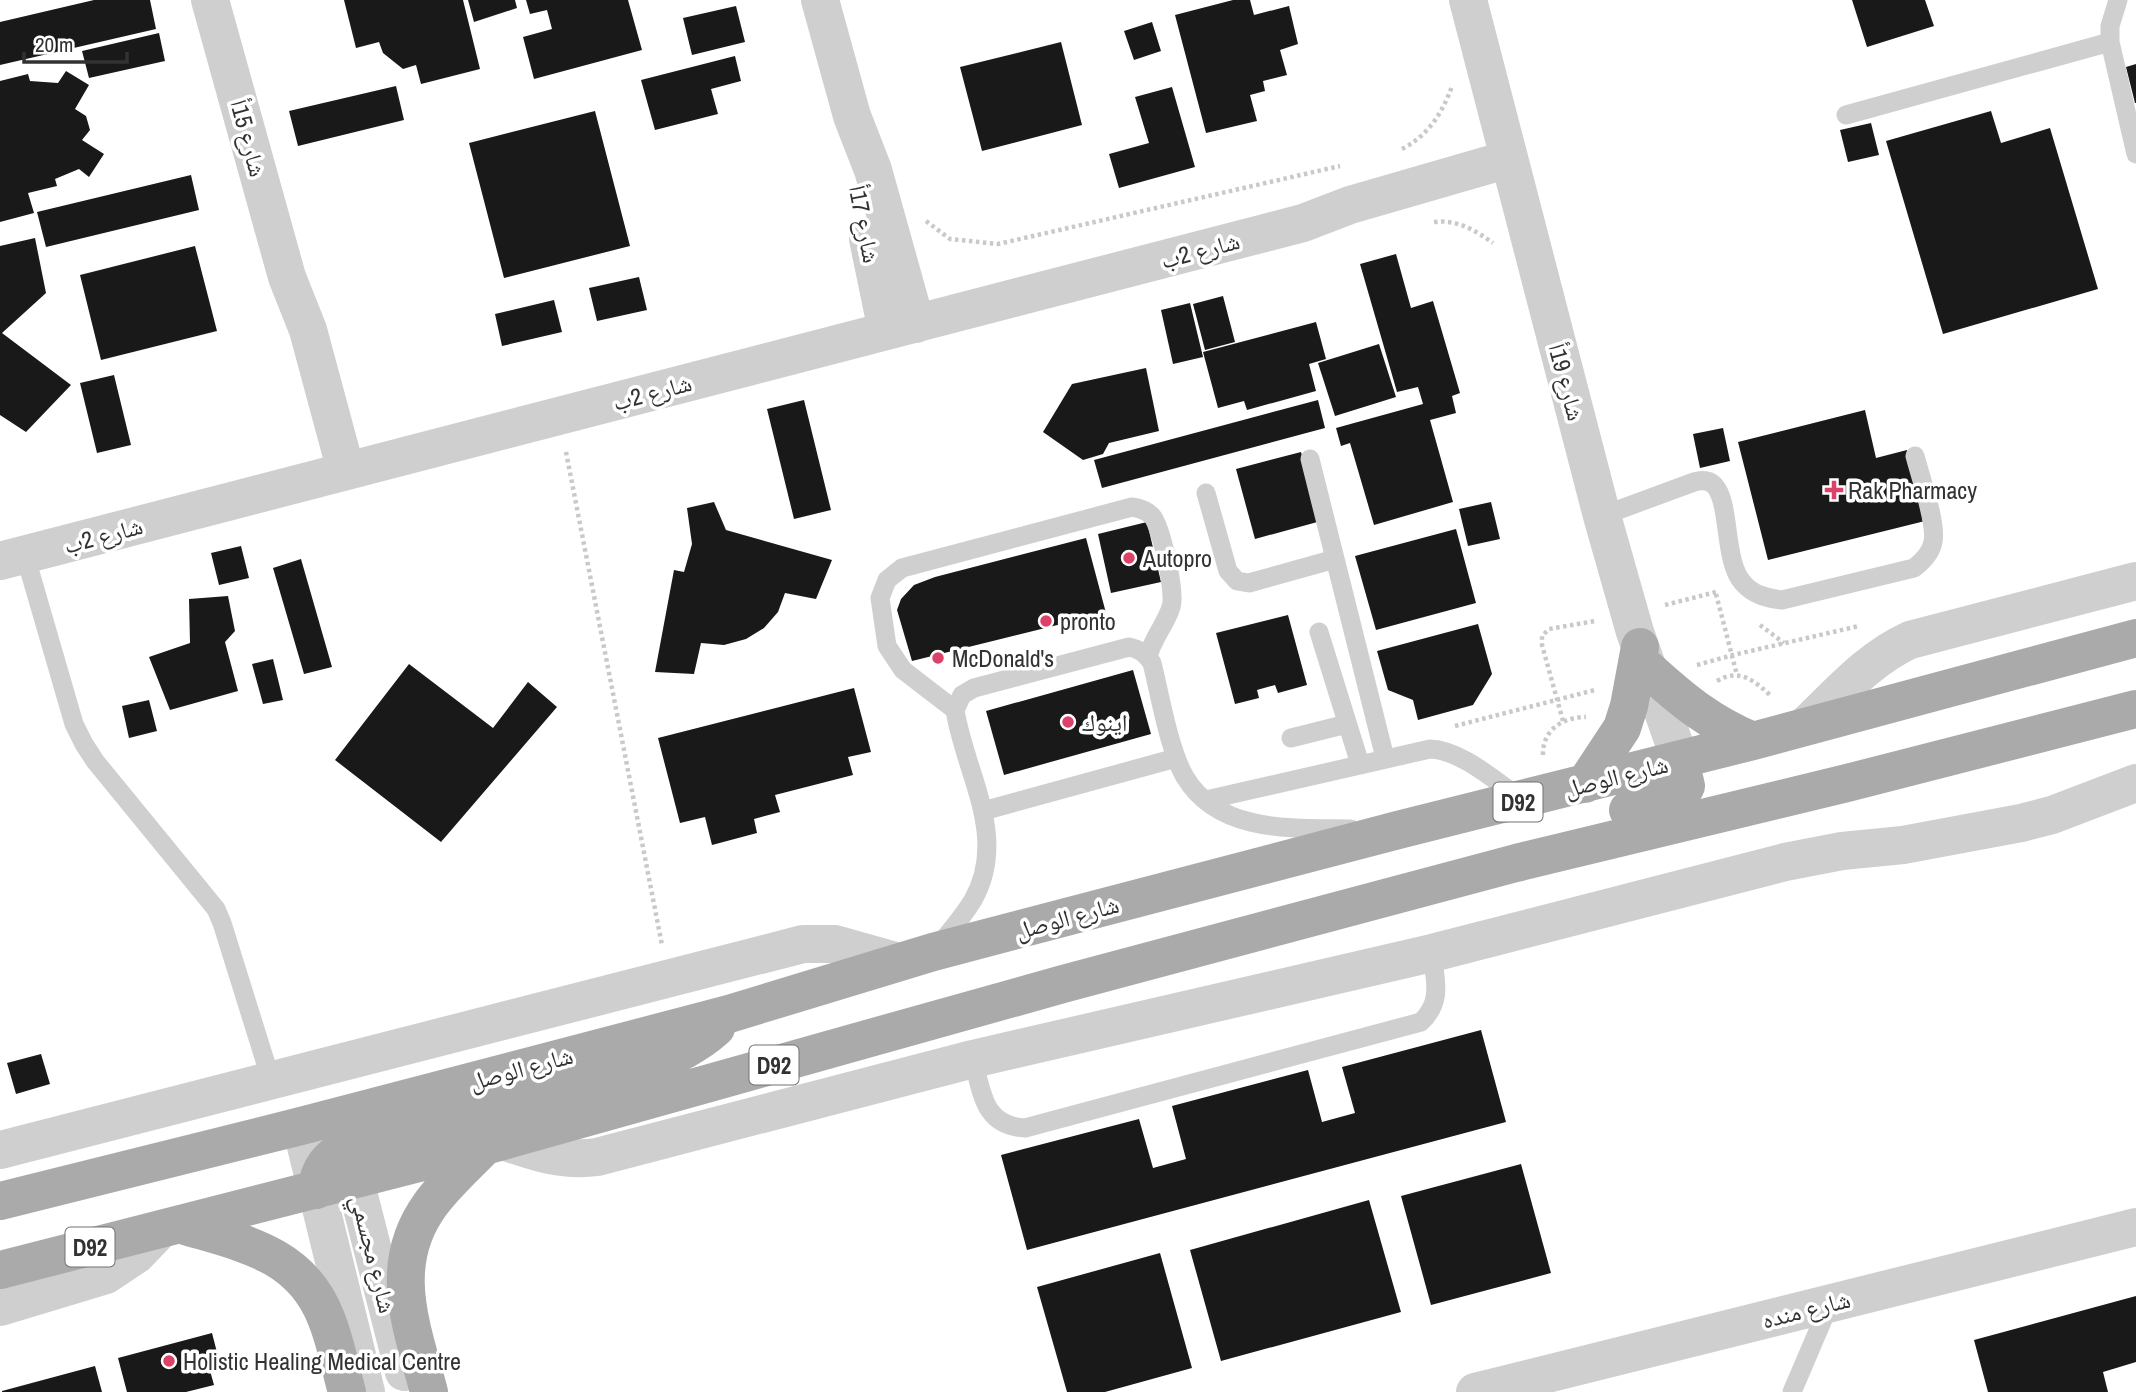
<svg xmlns="http://www.w3.org/2000/svg" width="2136" height="1392" viewBox="0 0 2136 1392" font-family="'Archivo Narrow','Noto Naskh Arabic',sans-serif">
<rect width="100%" height="100%" fill="#fff"/>
<!-- building -->
<path fill="#191919" d="M94,0H150L156,29L0,65V22Z
M344,0H463L480,69L421,84L416,65L403,69L383,53L379,42L356,48Z
M468,0H515L517,8L474,22Z
M526,0H628L642,50L534,79L523,37L552,29L547,10L530,14Z
M1233,0H1250L1254,15L1289,6L1298,44L1280,50L1287,75L1263,81L1265,91L1250,95L1257,121L1206,133L1175,15Z
M1852,0H1925L1934,26L1867,47Z
M736,6L745,42L692,55L683,18Z
M1152,22L1161,51L1134,60L1124,31Z
M159,33L165,61L89,78L82,51Z
M1061,42L1082,125L982,151L960,67Z
M735,56L741,81L711,89L718,114L655,130L641,80Z
M2136,64V103H2135L2126,67Z
M66,71L89,85L75,109L86,116L90,130L82,140L104,154L89,177L79,169L55,179L57,186L28,193L34,213L0,222V81L28,74L30,81L58,83Z
M396,86L404,120L298,146L289,111Z
M1172,87L1195,167L1119,188L1109,154L1149,143L1135,97Z
M595,111L630,246L504,278L469,143Z
M1991,111L2001,143L2050,128L2098,289L1943,334L1886,141Z
M1871,123L1879,155L1848,162L1840,130Z
M191,175L199,210L46,247L37,212Z
M35,238L46,293L2,333L71,385L26,432L0,415V246Z
M195,246L217,331L101,360L80,275Z
M1396,254L1411,308L1433,301L1460,393L1452,396L1456,413L1430,420L1453,502L1374,525L1350,443L1341,446L1336,428L1423,404L1418,387L1397,392L1360,264Z
M639,277L647,310L597,321L589,288Z
M1223,296L1235,342L1205,350L1193,304Z
M554,300L562,332L502,346L495,314Z
M1190,303L1203,357L1173,364L1161,310Z
M1316,322L1326,359L1309,364L1316,391L1247,410L1244,401L1218,408L1203,352Z
M1379,344L1396,397L1335,416L1318,363Z
M1146,368L1159,431L1109,443L1103,454L1083,460L1043,432L1072,384Z
M114,375L131,445L97,453L80,383Z
M804,400L831,510L794,519L767,409Z
M1318,400L1325,428L1102,488L1094,460Z
M1865,410L1876,458L1907,450L1925,521L1768,560L1738,442Z
M1723,428L1730,461L1700,468L1693,434Z
M1301,452L1321,521L1255,539L1236,469Z
M714,502L726,530L832,560L816,599L785,593L778,612L764,628L746,639L724,645L701,643L694,674L655,672L674,570L684,572L692,544L687,508Z
M1491,502L1500,539L1468,546L1459,509Z
M1147,522L1161,582L1111,593L1098,534Z
M1456,529L1476,603L1376,630L1355,556Z
M1086,538L1106,613L912,661L897,610L901,599L914,585L935,577Z
M241,546L249,578L219,585L211,553Z
M301,559L332,667L304,674L273,568Z
M228,596L235,631L225,642L238,691L170,710L149,657L190,643L189,599Z
M1288,615L1307,685L1278,693L1275,685L1257,690L1259,698L1235,704L1216,633Z
M1478,624L1492,674L1473,705L1418,720L1413,700L1388,690L1377,651Z
M273,659L283,700L263,704L252,664Z
M409,664L493,728L528,682L557,707L441,842L335,760Z
M1133,670L1151,734L1004,775L986,711Z
M854,688L871,752L848,757L853,775L775,795L780,812L754,819L757,833L712,845L705,817L680,823L658,738Z
M149,700L157,731L129,738L122,706Z
M1481,1030L1506,1122L1027,1250L1001,1155L1139,1119L1153,1168L1186,1159L1172,1106L1308,1070L1322,1122L1355,1113L1342,1067Z
M41,1054L50,1084L16,1094L7,1063Z
M1521,1164L1551,1273L1431,1305L1401,1196Z
M1369,1200L1401,1312L1221,1361L1190,1250Z
M1160,1253L1192,1368L1105,1392H1067L1037,1287Z
M2136,1296V1362L2103,1372L2108,1392H1988L1974,1340Z
M212,1333L220,1364L209,1367L214,1385L186,1392H127L118,1358Z
M95,1366L102,1392H2V1391Z"/>
<g fill="none" stroke-linecap="round" stroke-linejoin="round">
<!-- path -->
<path stroke="#c9c9c9" stroke-width="4.5" stroke-dasharray="3.5 3.5" stroke-linecap="butt" d="M1402,149C1428,136 1443,112 1452,86
M926,221L950,239L998,244L1340,166
M1434,222C1456,219 1475,230 1493,243
M566,452L662,945
M1716,594L1737,675
M1665,605L1716,592
M1760,625L1784,643
M1697,665L1733,655L1859,626
M1717,681C1740,667 1756,682 1772,697
M1563,721L1542,645V636L1549,629L1595,621
M1455,726L1595,690
M1543,755C1542,730 1563,717 1586,717"/>
<!-- service -->
<path stroke="#cfcfcf" stroke-width="19" d="M2118,0L2110,26V42L2136,154
M1846,115L2110,42
M1310,459L1385,758
M1206,493L1228,571L1237,581L1249,583L1335,559
M1602,516L1694,482C1701,480 1708,479 1714,485C1731,502 1723,561 1743,583C1753,595 1767,598 1782,600L1914,568C1923,561 1931,553 1933,542C1937,523 1920,476 1915,456
M25,555L74,724L84,744L95,761L216,909L222,923L271,1080
M1319,632L1360,764
M955,710L903,670L887,646L880,598L887,580L902,568L1132,507C1139,508 1146,510 1152,516C1161,526 1176,593 1171,607C1166,624 1152,639 1148,657
M1291,738L1347,724
M1206,800L1430,749C1461,750 1495,781 1520,798
M983,811L1176,758
M937,948C949,932 963,917 973,900C1009,836 965,774 955,710L962,695L974,688L1129,647C1140,649 1146,654 1152,663C1160,695 1169,750 1185,777C1219,834 1294,828 1351,829
M973,1059C982,1092 983,1126 1025,1128L1421,1022C1443,1001 1435,980 1432,953
M1792,1392L1830,1303"/>
<!-- minor -->
<path stroke="#cfcfcf" stroke-width="38" d="M210,0L287,277L308,330L346,471
M820,0L852,116L873,170L916,324
M1468,0L1602,516L1635,632L1680,760
M868,239L887,331
M0,561L1303,223L1350,205L1509,159
M1804,727C1837,696 1868,659 1910,640L2136,581
M301,1126L366,1392
M503,1141C535,1152 563,1162 597,1157L973,1059L1432,953L1785,862L1842,851L1903,845L2021,823L2052,815L2136,783
M347,1149L404,1372
M0,1150L803,944H835L899,962
M0,1307L106,1275L136,1255L161,1229
M1475,1392L2136,1227"/>
<!-- primary -->
<path stroke="#aaa" stroke-width="38" d="M1648,669C1682,700 1710,723 1753,741
M1585,784L1622,728L1629,706L1640,647
M1628,810L1681,795L1686,786L1680,760
M316,1190C319,1169 328,1157 346,1148L650,1065C674,1056 696,1046 716,1028
M0,1201L301,1126L729,1014L933,952L1398,830L1753,741L2136,638
M182,1225C242,1243 301,1253 326,1318C336,1342 340,1368 347,1392
M0,1270L485,1146L1063,984L1516,863L1847,783L2136,709
M429,1392C412,1327 386,1266 430,1205C445,1184 467,1165 485,1146"/>
</g>
<!-- markers -->
<g fill="#dc4169" stroke="#fff" stroke-width="2.5">
<path d="M1830.5 479.5h7v7h7v7h-7v7h-7v-7h-7v-7h7z"/>
<circle cx="1129" cy="558" r="7"/>
<circle cx="1046" cy="621" r="7"/>
<circle cx="938" cy="658" r="7"/>
<circle cx="1068" cy="722" r="7"/>
<circle cx="169" cy="1361" r="7"/>
</g>
<g text-anchor="middle" dominant-baseline="central" stroke-width="7" stroke-linejoin="round" paint-order="stroke">
<!-- shield labels -->
<g fill="#fff" stroke="#707070" stroke-width="2">
<rect x="1493.5" y="782.5" width="49" height="39" rx="5"/>
<rect x="749.5" y="1045.5" width="49" height="39" rx="5"/>
<rect x="65.5" y="1227.5" width="49" height="39" rx="5"/>
</g>
<g font-size="23" font-weight="bold" fill="#323232">
<text x="1518" y="802">D92</text>
<text x="774" y="1065">D92</text>
<text x="90" y="1247">D92</text>
</g>
<!-- street labels -->
<g font-size="24" fill="#323232" stroke="#fff">
<text transform="translate(249 138) rotate(75)">شارع 15أ</text>
<text transform="translate(865 224) rotate(79)">شارع 17أ</text>
<text transform="translate(1200 250) rotate(-15)">شارع 2ب</text>
<text transform="translate(1567 382) rotate(75)">شارع 19أ</text>
<text transform="translate(652 392) rotate(-15)">شارع 2ب</text>
<text transform="translate(103 535) rotate(-15)">شارع 2ب</text>
<text transform="translate(1616 776) rotate(-14)">شارع الوصل</text>
<text transform="translate(1067 917) rotate(-15)">شارع الوصل</text>
<text transform="translate(521 1068) rotate(-15)">شارع الوصل</text>
<text transform="translate(374 1254) rotate(76)">شارع مجسمي</text>
<text transform="translate(1806 1309) rotate(-14)">شارع منده</text>
</g>
<!-- poi labels -->
<g font-size="24" fill="#323232" stroke="#fff" text-anchor="start">
<text x="1848" y="490">Rak Pharmacy</text>
<text x="1143" y="558">Autopro</text>
<text x="1060" y="621">pronto</text>
<text x="952" y="658">McDonald's</text>
<text x="1082" y="722">اينوك</text>
<text x="183" y="1361">Holistic Healing Medical Centre</text>
</g>
</g>
<!-- scale -->
<path d="M24 52v10h103v-10" fill="none" stroke="#323232" stroke-width="3.5"/>
<text x="35" y="52" font-size="21" fill="#323232" stroke="#ffffff" stroke-width="5" paint-order="stroke">20 m</text>
</svg>
